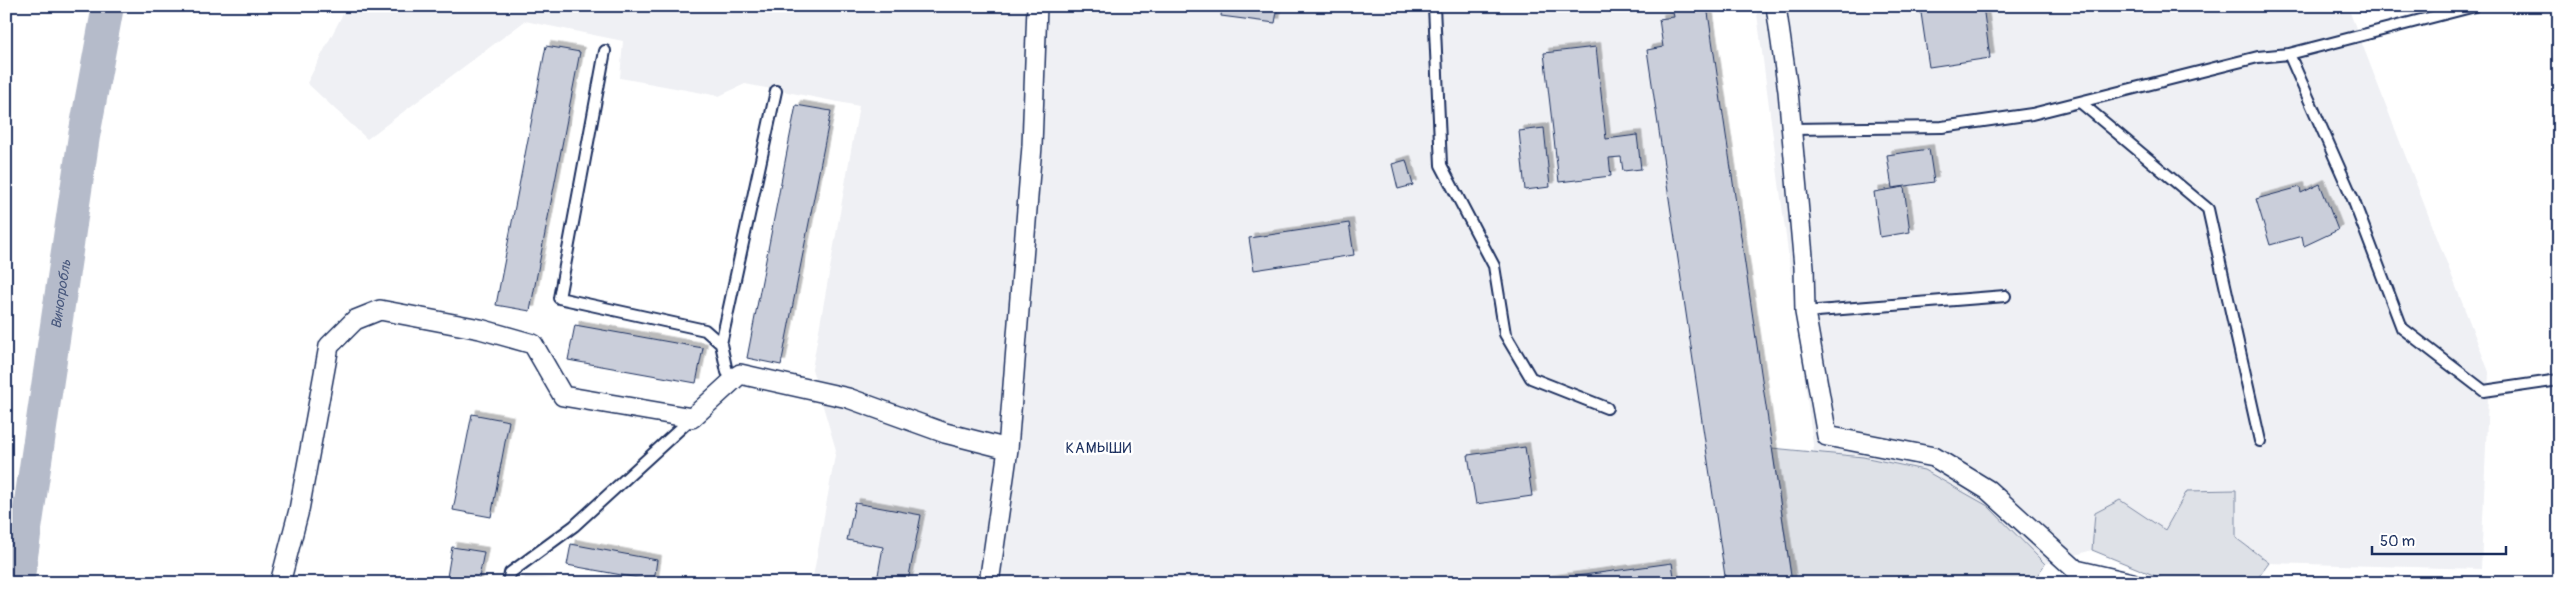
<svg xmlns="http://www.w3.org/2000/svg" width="2565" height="589" viewBox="0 0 2565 589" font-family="Pangolin,sans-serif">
<defs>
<filter id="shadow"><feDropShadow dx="4.5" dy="-4.5" stdDeviation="0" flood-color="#0004"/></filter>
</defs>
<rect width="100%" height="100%" fill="#fff"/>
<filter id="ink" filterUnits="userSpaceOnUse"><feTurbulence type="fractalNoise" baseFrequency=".02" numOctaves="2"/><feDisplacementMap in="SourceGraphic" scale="10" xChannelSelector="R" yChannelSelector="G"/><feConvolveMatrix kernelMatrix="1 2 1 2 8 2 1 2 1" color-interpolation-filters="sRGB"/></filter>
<g filter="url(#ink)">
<!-- built -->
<path fill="#eff0f4" d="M347,6H1707L1792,583H812L836,450L812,369L859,106L745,84L719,96L620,78L623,41L525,21L367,139L307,83Z
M1756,6H2343L2349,10L2489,372L2481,569L2269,563L2236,538V490L2187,491L2165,530L2095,513L2092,550L2045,564L1988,506L1924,470L1863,457L1814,452Z
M525,575L574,583H524Z"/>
<!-- green -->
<path fill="#dee1e7" stroke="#7c88a2" d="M1772,448L1863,457L1924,470L1988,506L2045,564L2032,583H1792Z
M2236,490V538L2269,563L2257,579H2163L2092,550L2095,513L2120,500L2165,530L2187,491Z"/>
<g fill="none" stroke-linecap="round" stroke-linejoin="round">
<!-- river -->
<path stroke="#b5bbca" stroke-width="32" id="s1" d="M18,583L84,136L108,6"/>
</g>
<!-- building -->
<path fill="#caceda" stroke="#1b2f5e" filter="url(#shadow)" d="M1222,6H1278L1275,23L1221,16Z
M1672,6H1707L1792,583H1726L1647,50L1663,47L1659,19L1674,17Z
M1920,6H1983L1990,58L1929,67Z
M546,46L580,52L530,311L496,305Z
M1596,47L1606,139L1637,135L1641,169L1623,171L1621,157L1609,158L1611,176L1559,182L1544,53Z
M796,105L831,111L781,365L747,358Z
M1544,128L1550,187L1525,190L1519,131Z
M1929,149L1934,182L1892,188L1887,155Z
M1406,160L1413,185L1398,189L1392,164Z
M2320,184L2338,230L2304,246L2302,236L2270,245L2256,199L2300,187L2301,193Z
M1904,187L1910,232L1880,237L1874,192Z
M1349,223L1354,255L1254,270L1249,238Z
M575,325L703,348L696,383L568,360Z
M472,414L509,421L491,517L453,510Z
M1525,447L1532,496L1476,504L1468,455Z
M855,503L921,515L908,581L878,575L883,547L847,540Z
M571,544L657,560L654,581L567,565Z
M452,547L484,552L478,583H446Z
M1672,563L1675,583H1525Z"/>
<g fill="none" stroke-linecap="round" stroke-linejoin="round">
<!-- lane casing -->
<g stroke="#1b2f5e" stroke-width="14">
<path id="lane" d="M1434,6L1441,165L1494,266L1505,334L1531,378L1607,408
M605,51L559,298L705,330L721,344
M2289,54L2475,6
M2080,102L2208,209L2260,441
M1791,129L1942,127L2032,114L2258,57L2289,54L2353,199L2402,328L2484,391L2559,380
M1805,312L2005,296
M740,374L727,372L721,344L776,91
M508,583L510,573L574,526L692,418"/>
</g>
<!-- street casing -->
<g stroke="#1b2f5e" stroke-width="22">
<path id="street" d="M1776,6L1788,91L1804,267L1805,312L1827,436L1934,457L1988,490L2076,570L2132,583
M280,583L299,510L329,346L355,320L380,310L480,329L533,344L563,396L692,418L740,374L848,398L945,433L1008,449
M989,583L1008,449L1032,146L1037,6"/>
</g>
<!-- lane -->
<use href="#lane" stroke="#fff" stroke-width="10"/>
<!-- street -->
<use href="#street" stroke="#fff" stroke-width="19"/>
</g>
</g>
<g text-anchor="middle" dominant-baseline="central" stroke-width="5" stroke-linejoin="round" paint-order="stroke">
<!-- water labels -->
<g font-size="14" font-style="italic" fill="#49597e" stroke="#fff">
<text stroke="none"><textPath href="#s1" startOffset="292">Виногробль</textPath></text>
</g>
<!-- quarter labels -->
<g font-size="15" letter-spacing="1" fill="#1b2f5e" stroke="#fff">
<text x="1099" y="448">КАМЫШИ</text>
</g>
</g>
<!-- margin -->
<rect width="2565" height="589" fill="none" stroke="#fff" stroke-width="25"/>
<rect x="12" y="12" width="2540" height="564" fill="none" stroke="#1b2f5e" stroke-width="2" filter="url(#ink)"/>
<!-- scale -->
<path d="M2372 546v8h134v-8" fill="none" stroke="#1b2f5e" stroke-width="2.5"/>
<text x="2380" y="546" font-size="15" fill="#1b2f5e" stroke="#ffffff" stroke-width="4" paint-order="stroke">50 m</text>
</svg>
